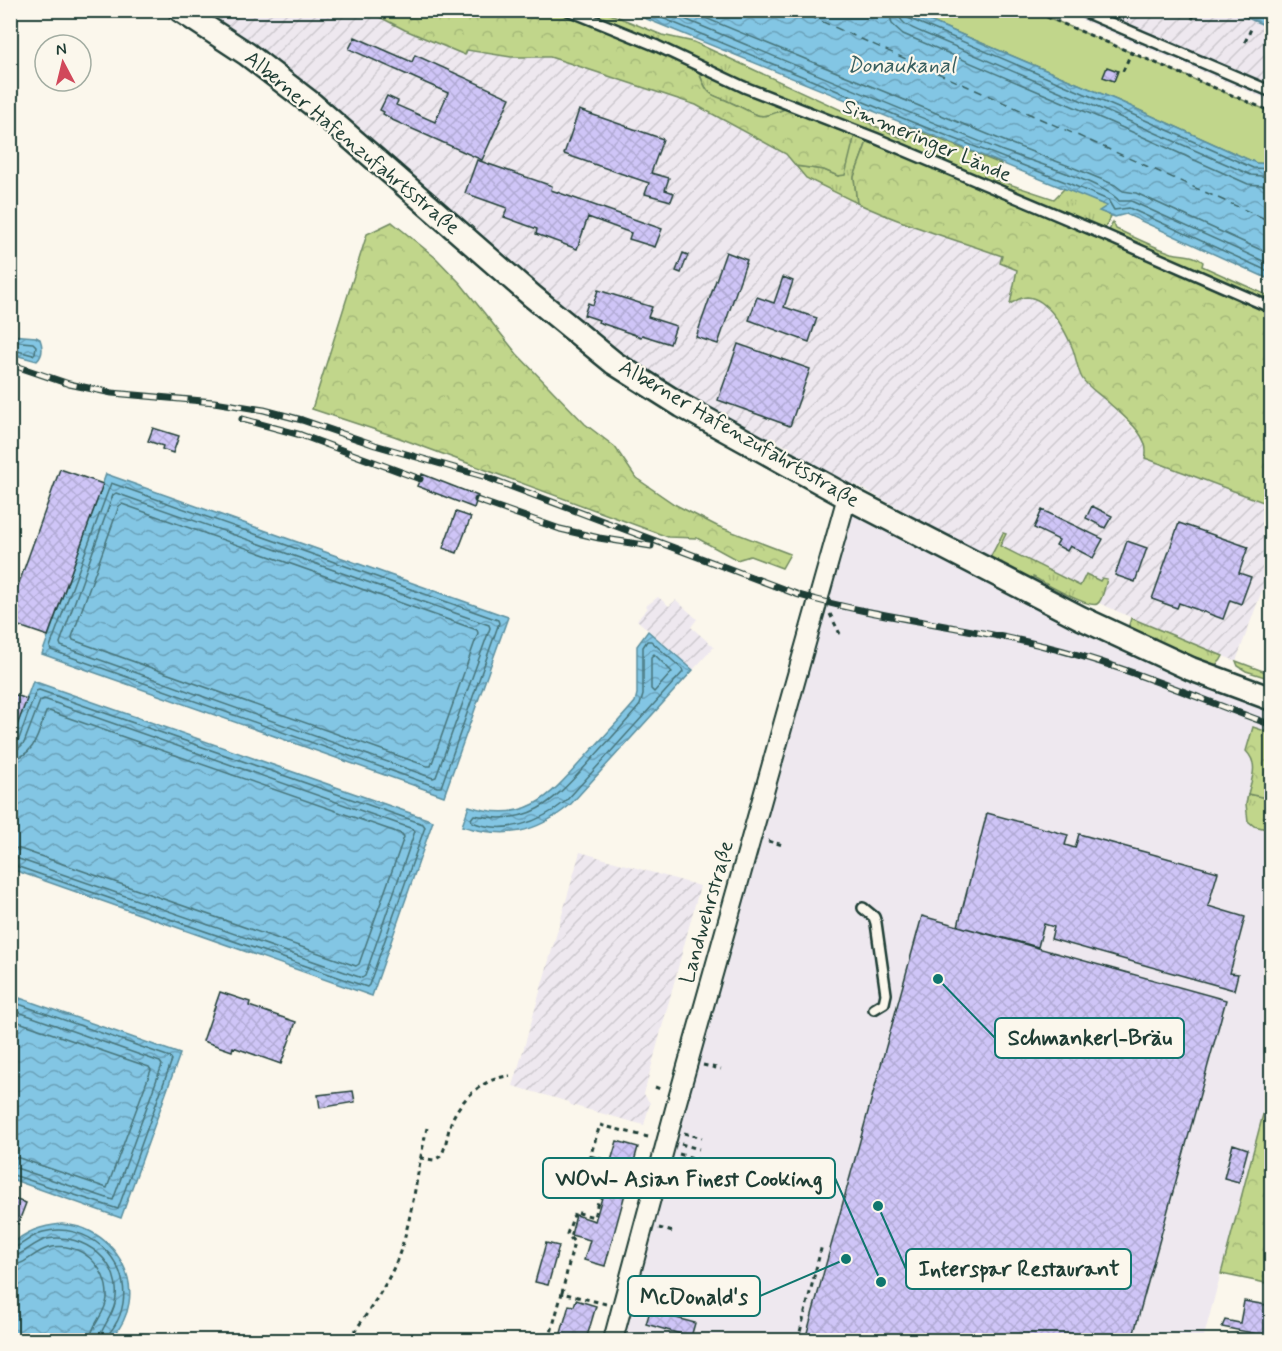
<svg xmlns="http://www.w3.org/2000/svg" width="1282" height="1351" viewBox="0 0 1282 1351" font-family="Mynerve,sans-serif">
<defs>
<pattern id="industrial-furrows" width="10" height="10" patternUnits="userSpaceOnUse" patternTransform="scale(1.5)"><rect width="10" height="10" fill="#eee8ef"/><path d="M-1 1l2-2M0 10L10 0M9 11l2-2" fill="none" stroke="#ccc8ce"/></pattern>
<pattern id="grass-tufts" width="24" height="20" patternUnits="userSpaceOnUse" patternTransform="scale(1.5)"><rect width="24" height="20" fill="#c1d68b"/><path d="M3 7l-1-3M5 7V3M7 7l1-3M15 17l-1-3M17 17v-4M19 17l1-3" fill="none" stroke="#a5b979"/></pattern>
<pattern id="forest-crowns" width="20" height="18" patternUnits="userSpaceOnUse" patternTransform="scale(1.5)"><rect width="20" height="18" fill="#c1d68b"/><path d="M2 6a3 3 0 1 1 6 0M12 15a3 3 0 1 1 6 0" fill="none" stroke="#a5b979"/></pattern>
<pattern id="water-waves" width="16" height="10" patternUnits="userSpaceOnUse" patternTransform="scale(1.5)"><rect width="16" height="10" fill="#83c6e4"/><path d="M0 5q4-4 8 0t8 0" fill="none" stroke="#6ba2ba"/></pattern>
<pattern id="building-cross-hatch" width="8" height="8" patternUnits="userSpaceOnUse" patternTransform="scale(1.5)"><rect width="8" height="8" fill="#cfc5f7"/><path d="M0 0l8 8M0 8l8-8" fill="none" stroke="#b1aad4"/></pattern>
</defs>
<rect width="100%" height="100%" fill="#fbf7ec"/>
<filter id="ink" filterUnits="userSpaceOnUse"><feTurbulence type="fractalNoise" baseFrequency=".0167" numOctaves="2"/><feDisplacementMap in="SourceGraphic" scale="12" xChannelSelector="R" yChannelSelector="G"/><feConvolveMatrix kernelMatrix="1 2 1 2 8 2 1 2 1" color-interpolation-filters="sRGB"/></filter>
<g filter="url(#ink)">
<!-- built -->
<path fill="#eee8ef" d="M847,497L1271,699V1084L1203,1340H613Z"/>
<!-- industrial -->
<path fill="url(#industrial-furrows)" d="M203,11H368L405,30L465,54L466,50L511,57H550L569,63L696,106L786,154L806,178L844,198L897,221L1002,256L1017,270L1010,304L1027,297L1036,299L1044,304L1064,330L1072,347L1082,379L1102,396L1144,440L1147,451L1145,458L1271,505V566L1236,661L1184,641L1099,603L1107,579L1075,598L990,558L858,486L842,481L798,457L788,447L769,438L760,437L660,379L615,349L562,305L318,95L248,40Z
M1061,11H1231L1271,28V101Z
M658,597L669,606L676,600L697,619L691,627L714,647L693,670L637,620L648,608L646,606Z
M580,852L700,886L644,1094L650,1103L644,1125L571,1105L569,1102L513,1086Z"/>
<!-- grass -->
<path fill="url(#grass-tufts)" stroke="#708a60" stroke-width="1.5" d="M576,11H603L662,35L694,42L908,141L909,127L1001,164L994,179L1054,199L1065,188L1108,206L1100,211L1111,216L1104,231L795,101L745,84Z
M697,68L789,107C756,122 761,116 732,103C725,99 716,98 710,93C703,87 701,76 697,68Z
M855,134L868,139L854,177L857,203L806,178L796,166L824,170L838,176Z
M1113,222L1116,229C1134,237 1153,247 1172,253C1184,256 1194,254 1203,262L1202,266L1271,297V303L1108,233Z
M1003,533L1006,534L1000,546L1080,586L1086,574L1100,581L1102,578L1107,579C1105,585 1103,601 1097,604C1089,609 1043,582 1033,577L1029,581L992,562L990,558Z
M1131,618L1223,656C1220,663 1216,665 1210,667L1130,633L1129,625Z
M1236,661L1271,674V679L1246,671L1238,666Z
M1248,794L1271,799V830L1254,826L1248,821L1246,804Z"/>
<!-- forest -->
<path fill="url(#forest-crowns)" stroke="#708a60" stroke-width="1.5" d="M368,11H557L697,68C701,76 703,87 710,93C716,98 725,99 732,103C761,116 756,122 789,107L855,134L845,175L838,176L824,170L796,166L786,154L696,105L569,63L550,57H511L467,50L465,55L405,30Z
M868,139L1271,313V505L1145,458C1152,437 1123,416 1109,403C1101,395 1087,387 1082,378C1077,369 1076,356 1072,347C1065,330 1048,298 1027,297C1021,297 1015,301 1010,304L1017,270L1000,263L1002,256C953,239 904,225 857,203L854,177Z
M392,222L436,258L461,284L517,354L585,424L615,447L636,478L674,504L717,526L790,554L782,568L750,556L737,560L697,538L668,537L394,436L312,409L367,234Z
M1253,727L1271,733V799L1248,794C1252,778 1259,764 1246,751Z
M1271,1084V1284L1221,1274Z"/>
<!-- park -->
<path fill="#c1d68b" stroke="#708a60" stroke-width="1.5" d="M906,11H1033L1271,112V164L1256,163L1121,102Z"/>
<!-- water -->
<path fill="url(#water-waves)" stroke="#5b8f9e" stroke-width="1.5" d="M627,11H906L1121,102L1256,163L1271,164V280L1126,214L1115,217L1099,211L1107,206Z
M1231,11H1271V28Z
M11,335L36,337L40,339C43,347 43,355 37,361L11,354Z
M106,474L508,617L444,796L42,654Z
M648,631L693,670L570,805C535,834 505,839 462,826L469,806C527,825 550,796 586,756C602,738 620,720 635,702L637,694V646Z
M33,681L433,821L372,996L11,869L10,744Z
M11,995L180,1054L121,1218L11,1179Z
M62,1224C70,1225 78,1226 85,1229C114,1241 134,1272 129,1303C127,1318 119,1330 111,1340H11V1245C26,1231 41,1226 62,1224Z"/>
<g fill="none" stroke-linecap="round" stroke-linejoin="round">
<!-- shore -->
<path stroke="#47747a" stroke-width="1.5" d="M643,10L912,122L1068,183L1108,200L1114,210L1129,208L1272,273
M663,10C776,57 889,105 1003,151C1028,160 1105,183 1119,201H1131L1272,265
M686,10L1009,143L1074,168L1115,185L1123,191L1136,193L1272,255
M889,10L892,24L903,34L1112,123L1248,184L1272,186
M898,10C899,24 910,27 921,32L1115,115L1251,175L1272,177
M905,10L908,18L924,25L1118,108L1253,168L1272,169
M10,341L33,343L36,346L35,353L33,355L10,349
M111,483L498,620L499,623L441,787H437L51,650L50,647Z
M116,493L489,625L490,628L436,777L433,778L61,646L60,643L113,495Z
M122,504L477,630L478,633L431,766H427L73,640L72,637L119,506Z
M647,641H651L682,669L683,672L566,801C539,823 505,835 472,822L471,819L474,815C532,828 555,799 591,760C607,742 625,724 640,705L643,695V647Z
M654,654L672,672L654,692L651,689V657Z
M10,750L19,748L24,743L40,701L44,699L413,829L415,831L365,976L362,978L10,856
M10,759C35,758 39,731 46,712L49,711L402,834L404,837L359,964L356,966L20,849L10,847
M10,864L367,987L369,985L425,827L423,824L39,690L36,691L19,739L12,742
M10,1001L170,1057L172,1060L118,1209L10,1174
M10,1009L160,1062L162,1065L113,1200L10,1166
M10,1019L149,1067L151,1070L107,1188L19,1158L10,1157
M10,1249C20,1248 31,1235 43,1232C86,1221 130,1258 123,1303C122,1309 119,1319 115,1325C112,1331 107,1333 107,1340
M10,1257C24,1256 33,1242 47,1239C84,1232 124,1263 115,1303C112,1318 100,1329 99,1340
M10,1266C26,1265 34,1252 48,1248C80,1240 108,1266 107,1298C106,1314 91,1324 90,1340"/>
<!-- ferry -->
<path stroke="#385f60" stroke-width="1.5" stroke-dasharray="8 6" stroke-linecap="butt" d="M796,10L1272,222"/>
</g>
<!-- building -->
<path fill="url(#building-cross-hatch)" stroke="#1f3d34" stroke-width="1.5" d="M355,37L412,62L415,55L510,98L482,160L390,119V118L383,114L384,112L380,110L387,96L398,101L396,105L435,122L448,93L349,49Z
M1107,67L1118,71L1114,81L1103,77Z
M579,110L663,139L651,173L669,178L665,190L674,193L671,201L645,194L649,183L564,154Z
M477,160L552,186L551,190L662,229L655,247L629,239L631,233L588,217L577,249L536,234L537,229L504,217L507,208L465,193Z
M726,252L747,260L718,344L696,337Z
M683,253L688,255L681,273L676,271Z
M783,277L793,281L784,307L817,318L809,342L749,320L757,297L774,303Z
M598,290L652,307L648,317L676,326L670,344L642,335L641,337L598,322L599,320L584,315L588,303L593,305Z
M738,344L810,369L790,426L718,400Z
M153,428L179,436L173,453L162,449L163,446L148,441Z
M60,469L103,484L48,636L10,623V608Z
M422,474L478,496L474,508L417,486Z
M1092,506L1112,516L1105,528L1086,518Z
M1042,510L1103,539L1093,558L1070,546L1067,551L1056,545L1059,540L1034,528Z
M456,512L471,517L457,553L443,548Z
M1179,523L1248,547L1239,573L1251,577L1241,604L1230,600L1223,619L1179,603L1177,608L1152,599Z
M1127,541L1147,548L1135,582L1115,575Z
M10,693L27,699L10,744Z
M987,813L1068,835L1065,845L1075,848L1079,834L1218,872L1208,906L1245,917L1230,973L1238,974L1234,990L1051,939L1054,927L1044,924L1038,947L958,926Z
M922,916L1226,1000L1132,1340H805Z
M220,992L250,1002L249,1006L296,1022L281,1064L233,1047L232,1051L203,1041Z
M353,1091L355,1102L320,1108L318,1095Z
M617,1141L638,1147L605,1266L584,1260L590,1240L571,1235L576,1215L595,1221L607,1181L587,1175L592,1156L611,1161Z
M1233,1144L1248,1149L1239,1182L1224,1178Z
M10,1198L26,1203L18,1224L10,1221Z
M546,1243L559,1246L548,1285L535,1282Z
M576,1300L596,1306L586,1340H559L569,1305L574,1306Z
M1244,1301L1272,1306V1337L1222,1327L1225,1320L1240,1323Z
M650,1311L695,1323L691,1337L646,1324Z"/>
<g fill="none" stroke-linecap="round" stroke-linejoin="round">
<!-- service casing -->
<g stroke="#1f3d34" stroke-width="14">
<path id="service" d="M568,10L657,46L744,87L875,138L1105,235L1272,308
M1080,10L1272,92
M863,908L874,917L876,923L886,994L884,1003L874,1009"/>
</g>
<!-- minor casing -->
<g stroke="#1f3d34" stroke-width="22">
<path id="minor" d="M613,1340L675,1109L847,497"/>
</g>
<!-- tertiary casing -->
<g stroke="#1f3d34" stroke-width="27">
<path id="tertiary" d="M180,10L247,54L312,104L532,296L614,363L682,406L847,497L1081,618L1191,669L1272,699"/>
</g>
<!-- path -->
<path stroke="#1f3d34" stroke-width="3" stroke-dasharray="4.5 4.5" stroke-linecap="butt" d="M1030,10L1272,112
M1192,19L1197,10
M1245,42L1251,29
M1123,71L1131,53
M830,614L840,634
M768,841L783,845
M703,1065L721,1069
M655,1087L663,1090
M684,1133L702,1138
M681,1144L699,1149
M679,1154L697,1159
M420,1158L434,1160L441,1156C447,1145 447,1132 452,1120C461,1098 486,1077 510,1076
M675,1168L693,1173
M659,1228L676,1233
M606,1304L562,1293L574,1242L567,1234L575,1212L594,1217L603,1182L584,1176L600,1125L652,1138
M349,1340C365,1316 383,1292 395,1265C413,1222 416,1173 427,1128
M549,1340L562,1293
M798,1340L822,1245"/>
<!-- service -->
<use href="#service" stroke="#fbf7ec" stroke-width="9"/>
<!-- minor -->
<use href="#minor" stroke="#fbf7ec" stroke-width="18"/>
<!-- tertiary -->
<use href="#tertiary" stroke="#fbf7ec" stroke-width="22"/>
<!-- rail casing -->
<g stroke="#1f3d34" stroke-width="7">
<path id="rail" d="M10,364L69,384L112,393L214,402L264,410L302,420L375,445L486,477L799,595C879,618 963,626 1044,646C1120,664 1197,698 1272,725
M242,419L301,435L420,479
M477,500L560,529L599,538L651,546"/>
</g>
<!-- rail -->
<use href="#rail" stroke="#fbf7ec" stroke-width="4.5" stroke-dasharray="14" stroke-linecap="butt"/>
</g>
</g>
<g text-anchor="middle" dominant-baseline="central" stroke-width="4.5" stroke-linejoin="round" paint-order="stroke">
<!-- street labels -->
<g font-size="21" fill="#1f3d34" stroke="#fbf7ec">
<text transform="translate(927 141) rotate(23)">Simmeringer Lände</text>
<text transform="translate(352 143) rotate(40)">Alberner Hafenzufahrtsstraße</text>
<text transform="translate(739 434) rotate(30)">Alberner Hafenzufahrtsstraße</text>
<text transform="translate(707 912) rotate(-74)">Landwehrstraße</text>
</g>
<!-- water labels -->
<g font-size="22" font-style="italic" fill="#385f60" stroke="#fbf7ec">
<text x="901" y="66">Donaukanal</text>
</g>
</g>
<!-- callouts -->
<path fill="none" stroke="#0f766e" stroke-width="2" d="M938 979L995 1038M881 1282L835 1178M878 1206L906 1269M846 1259L760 1296"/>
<g fill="#0f766e" stroke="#fbf7ec" stroke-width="2">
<circle cx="938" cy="979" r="6"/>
<circle cx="881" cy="1282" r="6"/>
<circle cx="878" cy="1206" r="6"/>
<circle cx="846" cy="1259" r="6"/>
</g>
<g fill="#fbf7ec" stroke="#0f766e" stroke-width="2">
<rect x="995" y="1018" width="189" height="40" rx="6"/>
<rect x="543" y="1158" width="292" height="40" rx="6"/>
<rect x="906" y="1249" width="225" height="40" rx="6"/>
<rect x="628" y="1276" width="132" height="40" rx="6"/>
</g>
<g font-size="22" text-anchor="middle" font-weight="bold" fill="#1f3d34">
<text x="1090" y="1045">Schmankerl-Bräu</text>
<text x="689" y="1186">WOW- Asian Finest Cooking</text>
<text x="1019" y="1276">Interspar Restaurant</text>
<text x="694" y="1304">McDonald's</text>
</g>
<!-- margin -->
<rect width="1282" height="1351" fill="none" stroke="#fbf7ec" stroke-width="36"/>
<rect x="18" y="18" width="1246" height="1315" fill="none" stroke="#1f3d34" stroke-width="2" filter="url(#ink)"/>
<!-- north arrow -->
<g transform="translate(63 63) rotate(353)"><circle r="28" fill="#fbf7ec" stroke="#a3ada2" stroke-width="1.5"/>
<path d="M0-4.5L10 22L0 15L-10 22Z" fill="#d1495b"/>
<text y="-9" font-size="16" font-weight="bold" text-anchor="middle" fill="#1f3d34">N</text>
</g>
</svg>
